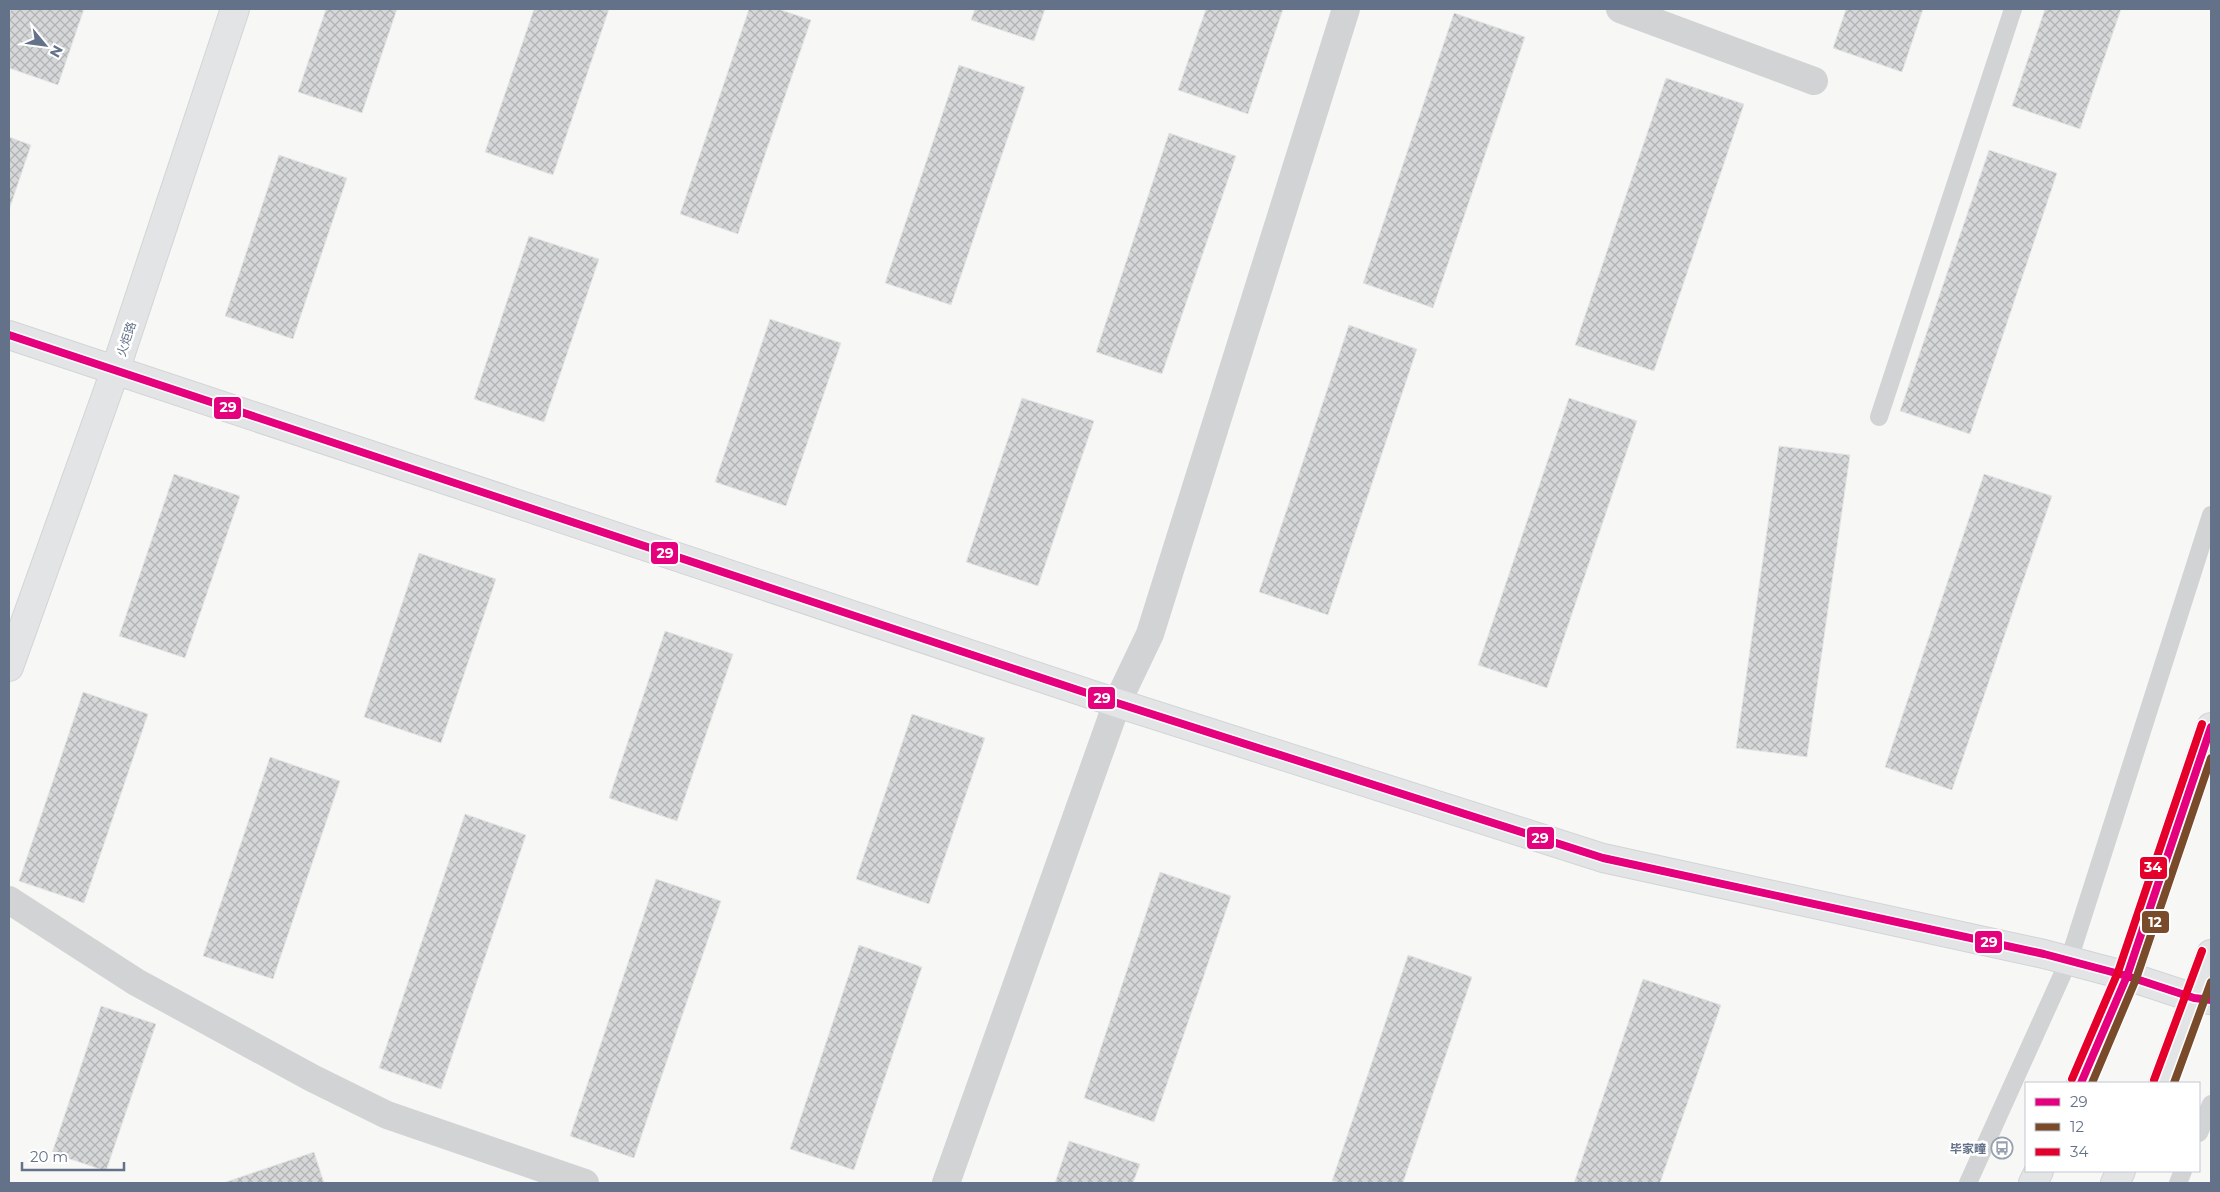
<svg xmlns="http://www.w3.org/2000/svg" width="2220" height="1192" viewBox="0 0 2220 1192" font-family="Montserrat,'Noto Sans SC',sans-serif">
<defs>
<pattern id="building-cross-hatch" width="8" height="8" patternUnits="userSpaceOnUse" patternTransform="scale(1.25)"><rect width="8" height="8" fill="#d6d7d8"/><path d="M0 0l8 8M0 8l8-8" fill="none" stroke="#b1b3b5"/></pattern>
</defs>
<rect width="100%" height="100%" fill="#f7f7f6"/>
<!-- building -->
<path fill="url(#building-cross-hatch)" stroke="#e6e6e6" d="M11,9H84L58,85L9,68V14Z
M326,9H397L362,113L298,92Z
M534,9H609L553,175L485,152Z
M749,9H778L811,20L738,234L680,214Z
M975,9H1045L1034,41L971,20Z
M1206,9H1283L1248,114L1178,90Z
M1846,9H1923L1902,72L1833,48Z
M2045,9H2121L2080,129L2012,106Z
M1454,13L1525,37L1433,308L1363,283Z
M959,65L1025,87L951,305L885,283Z
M1666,78L1744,104L1654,371L1575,345Z
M1169,133L1236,156L1162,374L1096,352Z
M9,137L31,145L9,210Z
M1989,150L2057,173L1970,434L1900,411Z
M279,155L347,178L293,339L225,316Z
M529,236L599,259L544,422L474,399Z
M770,319L841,343L786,506L715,482Z
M1349,325L1417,349L1328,615L1259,592Z
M1022,398L1094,421L1038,586L966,562Z
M1569,398L1637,421L1547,688L1478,665Z
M1779,446L1850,455L1807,757L1736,748Z
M174,474L240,496L185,658L119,636Z
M1984,474L2052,496L1952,790L1885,767Z
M419,553L496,579L441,743L364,717Z
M665,631L733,654L677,821L609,798Z
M83,692L148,714L84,903L19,881Z
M912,714L985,738L929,904L856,879Z
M270,757L340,781L273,979L203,956Z
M465,814L526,835L441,1089L379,1068Z
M1160,872L1231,896L1154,1122L1084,1098Z
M656,879L721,901L634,1158L570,1136Z
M859,945L922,967L854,1170L790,1149Z
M1408,955L1472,977L1403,1183H1339L1332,1181Z
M1643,979L1721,1005L1660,1183H1574Z
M101,1006L156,1024L106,1171L52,1153Z
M1069,1141L1140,1164L1133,1183H1055Z
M314,1152L324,1183H223Z"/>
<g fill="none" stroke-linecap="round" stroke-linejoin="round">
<!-- secondary casing -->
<g stroke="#d2d4d5" stroke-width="30">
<path id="secondary" d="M9,335L1117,703L1603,858L2044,954L2127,976L2194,998L2211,1000
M9,667L115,371L235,9"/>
</g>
<!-- primary casing -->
<g stroke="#d3d4d6" stroke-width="30">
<path id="primary" d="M2081,1083L2127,976L2211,727
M2163,1083L2211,954
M2033,1183L2039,1171
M2115,1183L2121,1171"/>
</g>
<!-- lane -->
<path stroke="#d2d3d4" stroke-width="18" d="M1879,417L2013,9
M2199,1133L2211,1104
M1968,1183L2069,960L2211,515
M2178,1183L2183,1171"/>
<!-- street -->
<path stroke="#d2d3d4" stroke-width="28" d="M1620,9L1814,81
M9,900L136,982L312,1078L387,1115L585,1183
M946,1183L1117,703L1150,634L1346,9"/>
<!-- secondary -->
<use href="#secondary" stroke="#e3e4e5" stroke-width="28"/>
<!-- primary -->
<use href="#primary" stroke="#e3e4e5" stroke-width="28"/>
<!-- bus-1 casing -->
<g stroke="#fff" stroke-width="11">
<path id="bus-1" d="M9,335L1117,703L1603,858L2044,954L2127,976L2194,998L2211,1000
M2081,1083L2127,976L2211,727"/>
</g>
<!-- bus-2 casing -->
<g stroke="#fff" stroke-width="11">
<path id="bus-2" d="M2092,1083L2136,979L2211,758
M2174,1083L2211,982"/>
</g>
<!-- bus-3 casing -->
<g stroke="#fff" stroke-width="11">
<path id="bus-3" d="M2072,1079L2118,972L2202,724
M2154,1080L2202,951"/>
</g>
<!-- bus-1 -->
<use href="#bus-1" stroke="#e5007d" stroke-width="8"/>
<!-- bus-2 -->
<use href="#bus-2" stroke="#7a4b2a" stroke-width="8"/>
<!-- bus-3 -->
<use href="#bus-3" stroke="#e4002b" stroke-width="8"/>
</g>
<!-- icons -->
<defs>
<g id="bus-ring" transform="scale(1.125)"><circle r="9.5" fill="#fff" stroke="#97a1af" stroke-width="1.5"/><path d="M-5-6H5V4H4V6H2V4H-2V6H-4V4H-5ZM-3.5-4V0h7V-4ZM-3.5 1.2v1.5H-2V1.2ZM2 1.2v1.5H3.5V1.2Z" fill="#97a1af"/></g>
</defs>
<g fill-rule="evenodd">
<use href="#bus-ring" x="2002" y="1148"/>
</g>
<g text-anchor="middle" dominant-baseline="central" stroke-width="5" stroke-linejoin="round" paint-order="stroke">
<!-- street labels -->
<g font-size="12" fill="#647289" stroke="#fff">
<text transform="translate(126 339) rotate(-72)">火炬路</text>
</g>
<!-- poi labels -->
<g font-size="12" font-weight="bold" fill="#647289" stroke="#fff" text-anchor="end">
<text x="1986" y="1148">毕家疃</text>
</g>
</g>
<g stroke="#fff" stroke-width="2">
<rect x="213" y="396" width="29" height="24" rx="5" fill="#e5007d"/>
<rect x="650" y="541" width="29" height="24" rx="5" fill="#e5007d"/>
<rect x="1087" y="686" width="29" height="24" rx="5" fill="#e5007d"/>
<rect x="1526" y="826" width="29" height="24" rx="5" fill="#e5007d"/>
<rect x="2139" y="856" width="29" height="24" rx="5" fill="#e4002b"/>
<rect x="2141" y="910" width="29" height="24" rx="5" fill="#7a4b2a"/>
<rect x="1974" y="930" width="29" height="24" rx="5" fill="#e5007d"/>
</g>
<g font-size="14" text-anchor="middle" font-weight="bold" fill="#fff">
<text x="228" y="412">29</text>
<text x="665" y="558">29</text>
<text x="1102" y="703">29</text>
<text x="1540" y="843">29</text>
<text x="2153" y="872">34</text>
<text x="2155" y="927">12</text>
<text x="1989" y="947">29</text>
</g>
<!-- border -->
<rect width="2220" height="1192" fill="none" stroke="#647289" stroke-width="20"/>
<!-- legend -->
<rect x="2025" y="1082" width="175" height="90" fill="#ffffff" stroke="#c1c7d0"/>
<rect x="2035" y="1098" width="25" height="8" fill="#e5007d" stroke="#c1c7d0"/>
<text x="2070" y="1107" font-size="15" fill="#647289">29</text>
<rect x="2035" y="1123" width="25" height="8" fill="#7a4b2a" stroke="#c1c7d0"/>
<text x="2070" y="1132" font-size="15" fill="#647289">12</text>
<rect x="2035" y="1148" width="25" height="8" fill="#e4002b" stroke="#c1c7d0"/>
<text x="2070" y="1157" font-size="15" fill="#647289">34</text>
<!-- north arrow -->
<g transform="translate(45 45) rotate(119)" stroke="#ffffff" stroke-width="4" paint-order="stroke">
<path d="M0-4L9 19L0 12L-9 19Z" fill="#647289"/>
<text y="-8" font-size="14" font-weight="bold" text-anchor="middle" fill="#647289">N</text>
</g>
<!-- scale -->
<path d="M22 1162v8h102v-8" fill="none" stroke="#647289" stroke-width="2.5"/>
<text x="30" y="1162" font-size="15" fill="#647289" stroke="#ffffff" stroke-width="4" paint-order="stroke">20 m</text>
</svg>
